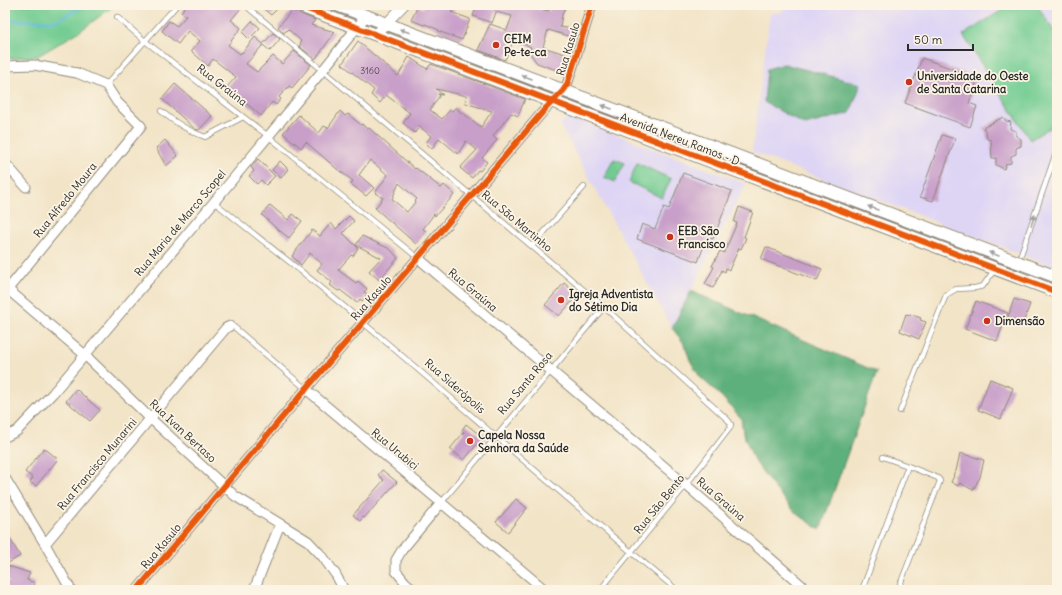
<svg xmlns="http://www.w3.org/2000/svg" width="1062" height="595" viewBox="0 0 1062 595" font-family="Delius,sans-serif">
<rect width="100%" height="100%" fill="#fcf5e5"/>
<filter id="ink" filterUnits="userSpaceOnUse"><feTurbulence type="fractalNoise" baseFrequency=".025" numOctaves="2"/><feDisplacementMap in="SourceGraphic" scale="8" xChannelSelector="R" yChannelSelector="G"/><feConvolveMatrix kernelMatrix="1 2 1 2 8 2 1 2 1" color-interpolation-filters="sRGB"/></filter>
<filter id="wash" filterUnits="userSpaceOnUse"><feTurbulence type="fractalNoise" baseFrequency=".012" numOctaves="4" result="noise"/><feDisplacementMap in="SourceGraphic" scale="16" xChannelSelector="R" yChannelSelector="G"/><feGaussianBlur stdDeviation="0.9" result="paint"/><feColorMatrix in="noise" values="0 0 0 0 0 0 0 0 0 0 0 0 0 0 0 0 0 1.4 0 .05"/><feComposite in="paint" operator="in"/></filter>
<g filter="url(#wash)">
<rect width="100%" height="100%" fill="#f2e4c7"/>
<!-- built -->
<path fill="#ded5f5" d="M784,5H1057V268L752,152L770,13L782,12Z
M567,116L746,184L672,328L560,125Z"/>
<!-- green -->
<path fill="#72cc92" stroke="#4e7c5e" d="M5,5H115L80,31L38,56L5,59Z
M1010,5H1037L1057,36V123L1030,140L963,35Z
M614,159L625,163L615,182L604,177Z
M637,163L671,179L662,198L629,182Z"/>
<!-- forest -->
<path fill="#5db07c" stroke="#446e54" d="M784,64L861,84L850,113L805,125L764,102L767,69Z
M691,291L877,372L820,530L795,512L772,485L754,460L743,433L741,418L722,397L700,377L691,362L683,342L672,328Z"/>
<g fill="none" stroke-linecap="round" stroke-linejoin="round">
<!-- stream -->
<path stroke="#62bbdf" stroke-width="2.5" d="M5,20L56,21L85,5"/>
</g>
<g id="blocks">
<!-- building -->
<path fill="#c89fc9" fill-rule="evenodd" d="M186,5H241L242,7L231,20L241,28L228,45L240,54L242,52V53L255,37L263,44L273,33L280,39L270,51L263,45L246,64L257,72L273,56L282,64L294,51L311,65L292,88L289,86L279,97L281,99L276,105L272,102L261,116L227,87L236,77L213,59L208,66L191,51L200,41L188,31L178,44L162,31L169,21L177,26L186,16L181,12Z
M259,5H281L271,15Z
M425,5H459L451,12L470,19L462,40L438,31L439,30L425,24L424,25L411,20L418,6L423,8Z
M477,5H483L496,10L498,5H536L535,8L549,11L551,5H566L562,15L560,27L574,29L572,37L548,30L543,47L568,55L562,72L537,63L529,52L531,47L514,39L505,60L478,50L490,24L507,30L512,16L496,12L492,23L473,16Z
M292,10L315,20L311,25L335,32L317,57L315,59L299,46L301,44L300,42L301,41L288,29L284,33L278,27Z
M252,21L260,28L249,39L242,32Z
M358,41L398,76L409,57L427,69L431,64L525,99L518,116L511,113L493,136L497,140L482,158L487,162L480,171L478,170L472,178L460,168L477,150L466,141L458,154L439,138L432,149L426,143L431,136L419,126L415,133L403,123L410,113L386,95L380,103L371,95L374,90L342,64ZM436,89L467,96L465,103L492,111L481,127L463,113L462,114L456,107L452,111L450,110L442,119L430,110L440,95L438,94L443,95Z
M922,58L978,78L969,103L977,106L970,127L905,103Z
M175,84L212,116L199,130L195,129L162,99Z
M340,111L345,116L348,114L361,125L362,124L367,129L369,128L415,169L416,168L441,188L444,185L452,192V193L454,195L435,216L434,214L423,229L426,231L416,244L375,208L383,198L375,193L388,175L370,160L359,175L374,188L366,196L351,184L353,181L337,169L306,142L301,148L283,133L299,115L319,133L324,126L328,128ZM399,183L417,199L415,201H416L407,212L392,199Z
M1003,117L1006,121L1011,122L1010,129L1016,131V136L1021,139V146L1016,148V154L1011,156V163L1006,164L1004,169L996,165V158H992L991,140L987,139L986,132L983,128Z
M942,135L955,139L933,201L920,197Z
M165,140L178,156L166,166L156,148Z
M258,159L275,176L266,185L261,180L257,184L249,176L254,171L251,167Z
M280,161L288,169L281,178L272,170Z
M683,173L732,191L713,239L707,237L698,262L637,239L642,224L655,229L664,207L669,209Z
M270,205L288,220L293,214L302,221L289,238L276,228L262,215Z
M739,207L753,212L744,237L746,238L741,249L739,248L729,270L726,268L725,272L722,270L713,288L705,284L714,267L712,266L720,251L724,253L737,223L734,222Z
M349,216L354,221L343,233L358,248L353,256L351,255L338,270L356,283L358,281L367,289L364,292L367,294L362,301L360,299L357,303L340,290L338,291L330,285L332,282L317,270L322,264L310,253L301,265L292,256L312,230L320,236L331,223L336,229Z
M362,236L390,249L398,258L379,280L369,271L381,258L356,245Z
M766,247L822,269L817,281L761,259Z
M564,283L578,295L559,316L545,305Z
M1014,299L1030,304L1023,323L1008,317Z
M976,301L1008,313L997,341L965,329Z
M906,314L910,315V314L921,318L920,320L926,322L919,339L900,331Z
M990,379L1013,388L1001,419L978,410Z
M76,389L100,410L90,421L66,401Z
M466,424L485,439L480,445L478,443L464,460L450,449L464,432L462,430Z
M44,448L58,459L36,486L30,482L33,478L25,472Z
M960,453L984,460L980,477L973,490L960,483L958,486L951,482L954,476L953,475L956,471Z
M382,470L397,482L364,518L363,517L360,521L353,515L384,480L378,475Z
M516,499L527,508L508,532L496,522Z
M5,530L20,556L5,565L30,573L27,580L35,583L32,590H5L9,581L5,579Z"/>
</g>
</g>
<g filter="url(#ink)">
<use href="#blocks" fill-opacity="0" stroke="#8e8879" stroke-width="1"/>
<g fill="none" stroke-linecap="round" stroke-linejoin="round">
<!-- service casing -->
<g stroke="#8e8879" stroke-width="6">
<path id="service" d="M245,5L604,307L728,420L731,424L730,428L686,485L600,590
M117,17L145,41L268,136L418,258
M106,85L177,5
M161,111C174,122 189,131 205,137L243,117
M214,202C265,243 318,283 367,326C471,414 572,504 677,590
M532,246L584,187
M1021,254L1057,150
M230,326L234,327L306,389
M900,411L946,295L956,289L975,288L983,286L995,269
M441,503L604,307
M862,590L908,466L883,457
M898,590L940,481L938,478L908,466"/>
</g>
<!-- minor casing -->
<g stroke="#8e8879" stroke-width="11">
<path id="minor" d="M376,34L404,5
M5,66L34,65L77,73L106,85L117,102L141,126L8,289
M5,163L26,187
M418,258L686,485L807,590
M5,287L85,355L151,419L235,496L308,541L323,557L336,575L344,590
M306,389L545,590
M5,437L17,431L53,393L214,202L323,70L366,16
M5,478L45,544L71,590
M45,544L226,328L230,326
M137,590L306,389L546,108L563,91L567,85L592,5
M254,590L280,524
M414,590L405,582L396,571V560L402,550L441,503"/>
</g>
<!-- tertiary casing -->
<g stroke="#8e8879" stroke-width="14">
<path id="tertiary" d="M297,5L1057,292
M337,5L1057,277"/>
</g>
<!-- service -->
<use href="#service" stroke="#fff" stroke-width="4.5"/>
<!-- minor -->
<use href="#minor" stroke="#fff" stroke-width="9"/>
<!-- tertiary -->
<use href="#tertiary" stroke="#fff" stroke-width="12"/>
<!-- cycleway casing -->
<g stroke="#fcf5e5" stroke-width="8">
<path id="cycleway" d="M297,5L1057,292
M137,590L306,389L546,108L563,91L567,85L592,5"/>
</g>
<!-- cycleway -->
<use href="#cycleway" stroke="#e8590c" stroke-width="6"/>
</g>
<!-- one-way arrows -->
<defs><path id="oneway-solid" d="M-6-.8H1V-3.2L6.5 0L1 3.2V.8H-6Z"/></defs>
<g fill="#a0a0a0">
<use href="#oneway-solid" transform="translate(405 31) rotate(-160)"/>
<use href="#oneway-solid" transform="translate(527 77) rotate(-159)"/>
<use href="#oneway-solid" transform="translate(607 107) rotate(-159)"/>
<use href="#oneway-solid" transform="translate(873 208) rotate(-159)"/>
<use href="#oneway-solid" transform="translate(1033 220) rotate(-71)"/>
<use href="#oneway-solid" transform="translate(994 254) rotate(-159)"/>
</g>
</g>
<!-- markers -->
<g fill="#c8321e" stroke="#fcf5e5" stroke-width="1.5">
<circle cx="496" cy="45" r="4"/>
<circle cx="909" cy="82" r="4"/>
<circle cx="670" cy="237" r="4"/>
<circle cx="561" cy="300" r="4"/>
<circle cx="987" cy="321" r="4"/>
<circle cx="470" cy="441" r="4"/>
</g>
<g text-anchor="middle" dominant-baseline="central" stroke-width="3.5" stroke-linejoin="round" paint-order="stroke">
<!-- number labels -->
<g font-size="9" fill="#524852">
<text x="370" y="70">3160</text>
</g>
<!-- poi labels -->
<g font-size="11" font-weight="bold" fill="#2b2b2b" stroke="#fcf5e5" text-anchor="start">
<text x="504" y="39">CEIM<tspan x="504" dy="13">Pe-te-ca</tspan></text>
<text x="917" y="76">Universidade do Oeste<tspan x="917" dy="13">de Santa Catarina</tspan></text>
<text x="678" y="231">EEB São<tspan x="678" dy="13">Francisco</tspan></text>
<text x="569" y="294">Igreja Adventista<tspan x="569" dy="13">do Sétimo Dia</tspan></text>
<text x="995" y="321">Dimensão</text>
<text x="478" y="435">Capela Nossa<tspan x="478" dy="13">Senhora da Saúde</tspan></text>
</g>
<!-- street labels -->
<g font-size="11" fill="#2b2b2b" stroke="#fcf5e5">
<text transform="translate(568 49) rotate(-73)">Rua Kasulo</text>
<text transform="translate(222 85) rotate(38)">Rua Graúna</text>
<text transform="translate(680 139) rotate(21)">Avenida Nereu Ramos - D</text>
<text transform="translate(65 200) rotate(-51)">Rua Alfredo Moura</text>
<text transform="translate(517 221) rotate(40)">Rua São Martinho</text>
<text transform="translate(180 223) rotate(-50)">Rua Maria de Marco Scopel</text>
<text transform="translate(473 290) rotate(40)">Rua Graúna</text>
<text transform="translate(371 298) rotate(-49)">Rua Kasulo</text>
<text transform="translate(525 383) rotate(-50)">Rua Santa Rosa</text>
<text transform="translate(455 386) rotate(41)">Rua Siderópolis</text>
<text transform="translate(183 431) rotate(43)">Rua Ivan Bertaso</text>
<text transform="translate(395 449) rotate(40)">Rua Urubici</text>
<text transform="translate(97 464) rotate(-50)">Rua Francisco Munarini</text>
<text transform="translate(721 499) rotate(41)">Rua Graúna</text>
<text transform="translate(659 504) rotate(-51)">Rua São Bento</text>
<text transform="translate(161 546) rotate(-50)">Rua Kasulo</text>
</g>
</g>
<!-- margin -->
<rect width="1062" height="595" fill="none" stroke="#fcf5e5" stroke-width="20"/>
<!-- scale -->
<path d="M908 44v6h65v-6" fill="none" stroke="#2b2b2b" stroke-width="2"/>
<text x="914" y="44" font-size="12" fill="#2b2b2b" stroke="#fcf5e5" stroke-width="3" paint-order="stroke">50 m</text>
</svg>
